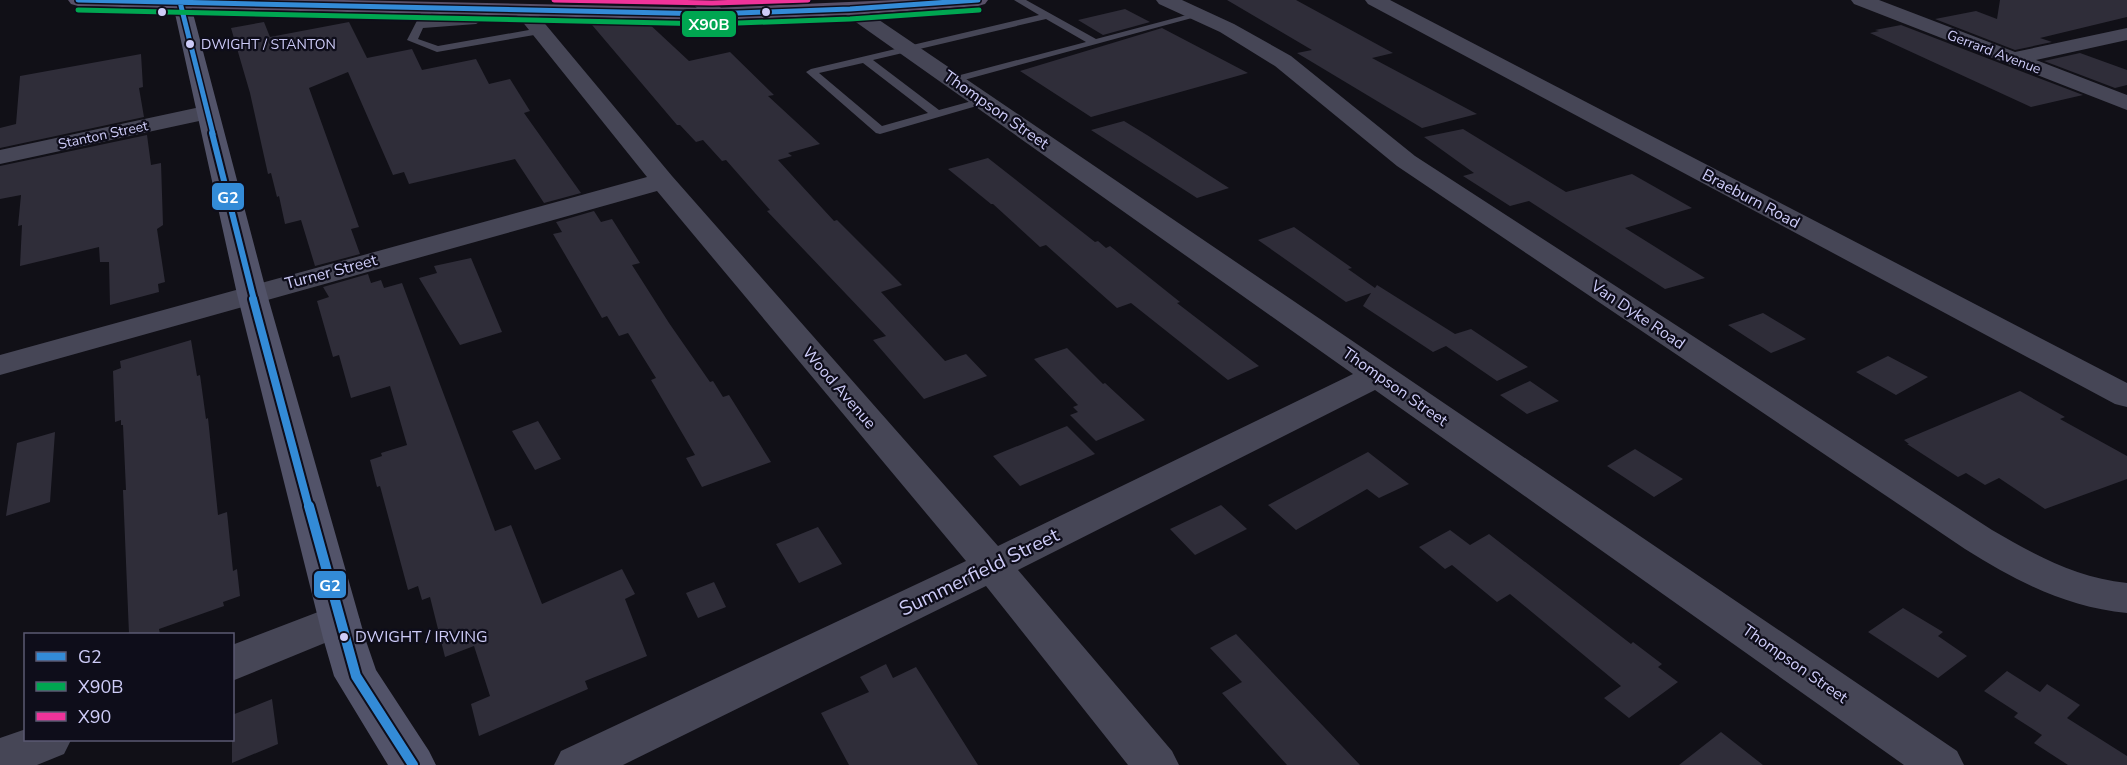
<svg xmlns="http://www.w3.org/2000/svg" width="2127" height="765" viewBox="0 0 2127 765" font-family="'Nunito Sans',sans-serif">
<rect width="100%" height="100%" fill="#111017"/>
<!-- building -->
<path fill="#2f2d39" d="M569,0H661L655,4L572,3Z
M1227,0H1296L1393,53L1372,58L1477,114L1422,128L1297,53L1312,50Z
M2000,0H2127V17L2040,38L2052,42L2015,50L1935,19L1976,11L1997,19Z
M1125,9L1150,22L1103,35L1078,20Z
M587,19L646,21L689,61L730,52L774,95L768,96L820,144L788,153L792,156L778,160L834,221L837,220L902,285L881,292L945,361L966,354L987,376L924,399L873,340L886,336L767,211L770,210L726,160L722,161L703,140L696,142L680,125H677Z
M264,22L270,37L349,22L367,58L412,49L422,70L476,59L489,84L510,79L530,111L524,113L581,193L544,203L515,159L409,184L404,172L393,175L348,72L309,88L359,227L351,229L360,254L315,266L301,220L285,224L279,196L277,197L271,173L268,174L250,93L231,28Z
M1901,25L2083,95L2031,107L1870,33L1879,31L1875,30Z
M1162,28L1248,73L1091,117L1020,71Z
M2080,53L2127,70V85L2115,88L2044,61Z
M141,54L143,87L139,88L144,117L0,148V128L16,124L20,76Z
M1124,121L1147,135L1229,188L1197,198L1091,130Z
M1463,129L1566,192L1632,174L1692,208L1625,228L1705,278L1665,289L1529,201L1510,206L1463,176L1474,173L1424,137Z
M147,135L151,165L161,163L163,225L157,229L165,282L158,284L159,292L110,305L109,262H100L99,247L20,266L22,225L18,226L21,195L0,199V166Z
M988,158L1095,242L1098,241L1106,248L1110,246L1180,302L1177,303L1259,366L1228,380L1131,303L1117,308L1046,245L1040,247L993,204H991L948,169Z
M594,211L601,222L612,219L640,263L632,265L669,323L710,382L713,381L723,397L729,395L771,462L702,487L686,458L695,455L651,380L656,378L628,333L619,336L607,316L602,318L553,234L562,232L556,222Z
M1294,227L1352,268L1348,269L1375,288L1377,285L1455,334L1471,329L1528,367L1497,381L1446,346L1433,352L1363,306L1371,293L1346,302L1258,240Z
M471,258L502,332L460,345L419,278L437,273L434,266Z
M368,274L371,283L381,280L384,288L402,283L495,531L511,525L542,604L622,569L635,594L625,599L647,656L585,681L588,689L479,736L471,704L490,696L474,646L445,657L430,597L422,600L418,586L408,590L380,486L377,487L370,460L382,456L381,453L407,445L390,386L351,398L339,355L333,357L317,301L329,297L323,287Z
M1763,313L1806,339L1771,353L1728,325Z
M191,340L197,376L200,375L206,419L208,418L218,515L227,512L233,571L237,569L240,596L223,602L224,606L159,629L160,634H129L123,490H126L123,425H121V420L115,422L113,371L121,368L120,361Z
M1067,348L1103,384L1105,383L1145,420L1096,441L1070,415L1078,412L1073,407L1078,405L1034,359Z
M1888,356L1928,377L1896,395L1856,372Z
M1530,381L1559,401L1527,414L1500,395Z
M2020,391L2065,417L2060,419L2127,456V479L2045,509L1999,478L1985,485L1966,473L1958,477L1907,444H1909L1904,440Z
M538,421L561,459L535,470L512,431Z
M1067,426L1095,454L1020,486L993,456Z
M55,432L50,502L6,516L17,443Z
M1635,449L1683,479L1654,497L1607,466Z
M1368,452L1409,484L1379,498L1367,489L1296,530L1268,505Z
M1221,505L1247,529L1195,555L1170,529Z
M818,527L842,564L799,583L776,544Z
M1450,530L1470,545L1489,534L1631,644L1633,642L1662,664L1658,667L1678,682L1629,718L1604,698L1621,686L1510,594L1497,602L1452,565L1445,569L1419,547Z
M714,582L726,607L698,618L686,593Z
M1903,608L1943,632L1938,636L1967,656L1938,678L1868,632Z
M1236,634L1360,765H1287L1222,693L1242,682L1210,648Z
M886,664L893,678L916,667L978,765H849L821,713L869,692L860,677Z
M2007,671L2040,692L2047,684L2080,705L2067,718L2127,756V765H2068L2034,743L2042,735L2014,717L2018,713L1984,691Z
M272,699L278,744L232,763V715Z
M1721,732L1763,765H1679Z"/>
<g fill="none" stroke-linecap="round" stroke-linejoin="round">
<!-- lane -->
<path fill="#464656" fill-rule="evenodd" d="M1014,0H1026L1096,39L1198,12L1203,15L953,83L947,80L949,78L1086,42L1046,19L873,60L939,110L983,98L989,101L987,103L880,134L876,133L806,72L811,69L1039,15ZM863,63L928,113L882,126L819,73Z
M428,6L433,9L427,21L476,18L481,21L476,24L423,28L418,39L438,46L540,28L545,31L540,34L437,52L407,40L423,9Z"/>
<!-- street -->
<path fill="#464656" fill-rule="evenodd" d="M690,0H712L728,14L725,18C711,22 698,11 690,0Z
M1156,0H1182L1234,24L1291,56L1415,156L1992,530C2035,555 2076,578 2127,583V613C2066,607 2016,581 1965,549L1397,166L1275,66L1220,32L1159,4Z
M1365,0H1390L2127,383V407L2115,404L1368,4Z
M1851,0H1879L2015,52L2127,28V40L2036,60L2127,95V110L1854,4Z
M850,3L857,5L1957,751L1964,765H1904L1375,390L1018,570L1172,751L1179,765H1128L986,586L623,765H554L561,751L966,561L657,191L0,375V355L647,177L517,15L514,11L517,7H531L672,176L998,546L1353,374L843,13L840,9L843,5Z
M205,106L213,108L217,113L213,118L0,164V150Z
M339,604L354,609L360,620L354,631L232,681V645Z
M26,729V740H71L64,754L37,765H0V738Z"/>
<!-- secondary -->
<path fill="#525369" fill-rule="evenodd" d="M172,0H188L190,2L267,294L365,638L376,670L429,751L436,765H388L334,676L323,638L237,294Z"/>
<!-- primary -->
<path fill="#585068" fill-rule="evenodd" d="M68,0H344L712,8L895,0H988L985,4L978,6L850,15L712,20L78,6L71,4Z"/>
<!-- bus-1-far3 casing -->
<g stroke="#0e0d1a" stroke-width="8">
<path id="bus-1-far3" d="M78,0L712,14L850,9L978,0
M180,2L213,134"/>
</g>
<!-- bus-1-far2 casing -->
<g stroke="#0e0d1a" stroke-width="10">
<path id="bus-1-far2" d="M212,133L254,300"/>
</g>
<!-- bus-1-far1 casing -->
<g stroke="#0e0d1a" stroke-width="12">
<path id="bus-1-far1" d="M253,299L309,508"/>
</g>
<!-- bus-1 casing -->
<g stroke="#0e0d1a" stroke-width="14">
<path id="bus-1" d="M309,506L356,676L413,765"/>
</g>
<!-- bus-2 casing -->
<g stroke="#0e0d1a" stroke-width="8">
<path id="bus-2" d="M78,10L712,24L850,19L979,10"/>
</g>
<!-- bus-3 casing -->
<g stroke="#0e0d1a" stroke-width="8">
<path id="bus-3" d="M554,0L712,3L808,0"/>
</g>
<!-- bus-1-far3 -->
<use href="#bus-1-far3" stroke="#338bd7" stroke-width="5"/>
<!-- bus-1-far2 -->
<use href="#bus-1-far2" stroke="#338bd7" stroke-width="6"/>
<!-- bus-1-far1 -->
<use href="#bus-1-far1" stroke="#338bd7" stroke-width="8"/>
<!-- bus-1 -->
<use href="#bus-1" stroke="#338bd7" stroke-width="10"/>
<!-- bus-2 -->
<use href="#bus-2" stroke="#00a651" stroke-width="5"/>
<!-- bus-3 -->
<use href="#bus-3" stroke="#ef339a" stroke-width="5"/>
</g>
<!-- markers -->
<g fill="#ceccf8" stroke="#0e0d1a" stroke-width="2">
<circle cx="162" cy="12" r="5"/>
<circle cx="766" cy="12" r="5"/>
<circle cx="190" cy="44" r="5"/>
<circle cx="344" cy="637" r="5"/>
</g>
<g text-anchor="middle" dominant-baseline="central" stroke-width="4.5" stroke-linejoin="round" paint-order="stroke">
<!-- bus labels -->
<g font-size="14" fill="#ceccf8" stroke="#0e0d1a" text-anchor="start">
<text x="201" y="44">DWIGHT / STANTON</text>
</g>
<!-- far-street labels -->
<g font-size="14" fill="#ceccf8" stroke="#0e0d1a">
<text transform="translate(1994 52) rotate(21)">Gerrard Avenue</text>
<text transform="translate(103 135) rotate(-12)">Stanton Street</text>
</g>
<!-- street labels -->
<g font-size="16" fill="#ceccf8" stroke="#0e0d1a">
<text transform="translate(996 110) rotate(35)">Thompson Street</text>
<text transform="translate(1751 199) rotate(28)">Braeburn Road</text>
<text transform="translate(331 272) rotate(-15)">Turner Street</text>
<text transform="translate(1638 315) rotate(34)">Van Dyke Road</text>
<text transform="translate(1395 387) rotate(35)">Thompson Street</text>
<text transform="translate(839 388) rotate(49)">Wood Avenue</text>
<text transform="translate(1795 664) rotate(35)">Thompson Street</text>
</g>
<!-- near-bus labels -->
<g font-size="16" fill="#ceccf8" stroke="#0e0d1a" text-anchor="start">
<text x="355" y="637">DWIGHT / IRVING</text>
</g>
<!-- near-street labels -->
<g font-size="20" fill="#ceccf8" stroke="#0e0d1a">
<text transform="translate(979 572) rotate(-26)">Summerfield Street</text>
</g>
</g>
<g stroke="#0e0d1a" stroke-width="2">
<rect x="681" y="10" width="56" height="28" rx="6" fill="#00a651"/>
<rect x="211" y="182" width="34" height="29" rx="6" fill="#338bd7"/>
<rect x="313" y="570" width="34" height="29" rx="6" fill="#338bd7"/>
</g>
<g font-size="16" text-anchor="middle" font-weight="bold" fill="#fff">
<text x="709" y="30">X90B</text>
<text x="228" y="203">G2</text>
<text x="330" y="591">G2</text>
</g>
<!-- legend -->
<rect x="24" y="633" width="210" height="108" fill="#0e0d1a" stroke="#5b5973" stroke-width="1.5"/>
<rect x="36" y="652" width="30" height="9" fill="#338bd7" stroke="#5b5973" stroke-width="1.5"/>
<text x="78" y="663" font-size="18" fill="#ceccf8">G2</text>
<rect x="36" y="682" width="30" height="9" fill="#00a651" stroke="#5b5973" stroke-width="1.5"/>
<text x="78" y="693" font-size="18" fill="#ceccf8">X90B</text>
<rect x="36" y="712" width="30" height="9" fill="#ef339a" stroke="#5b5973" stroke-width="1.5"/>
<text x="78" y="723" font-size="18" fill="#ceccf8">X90</text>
</svg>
